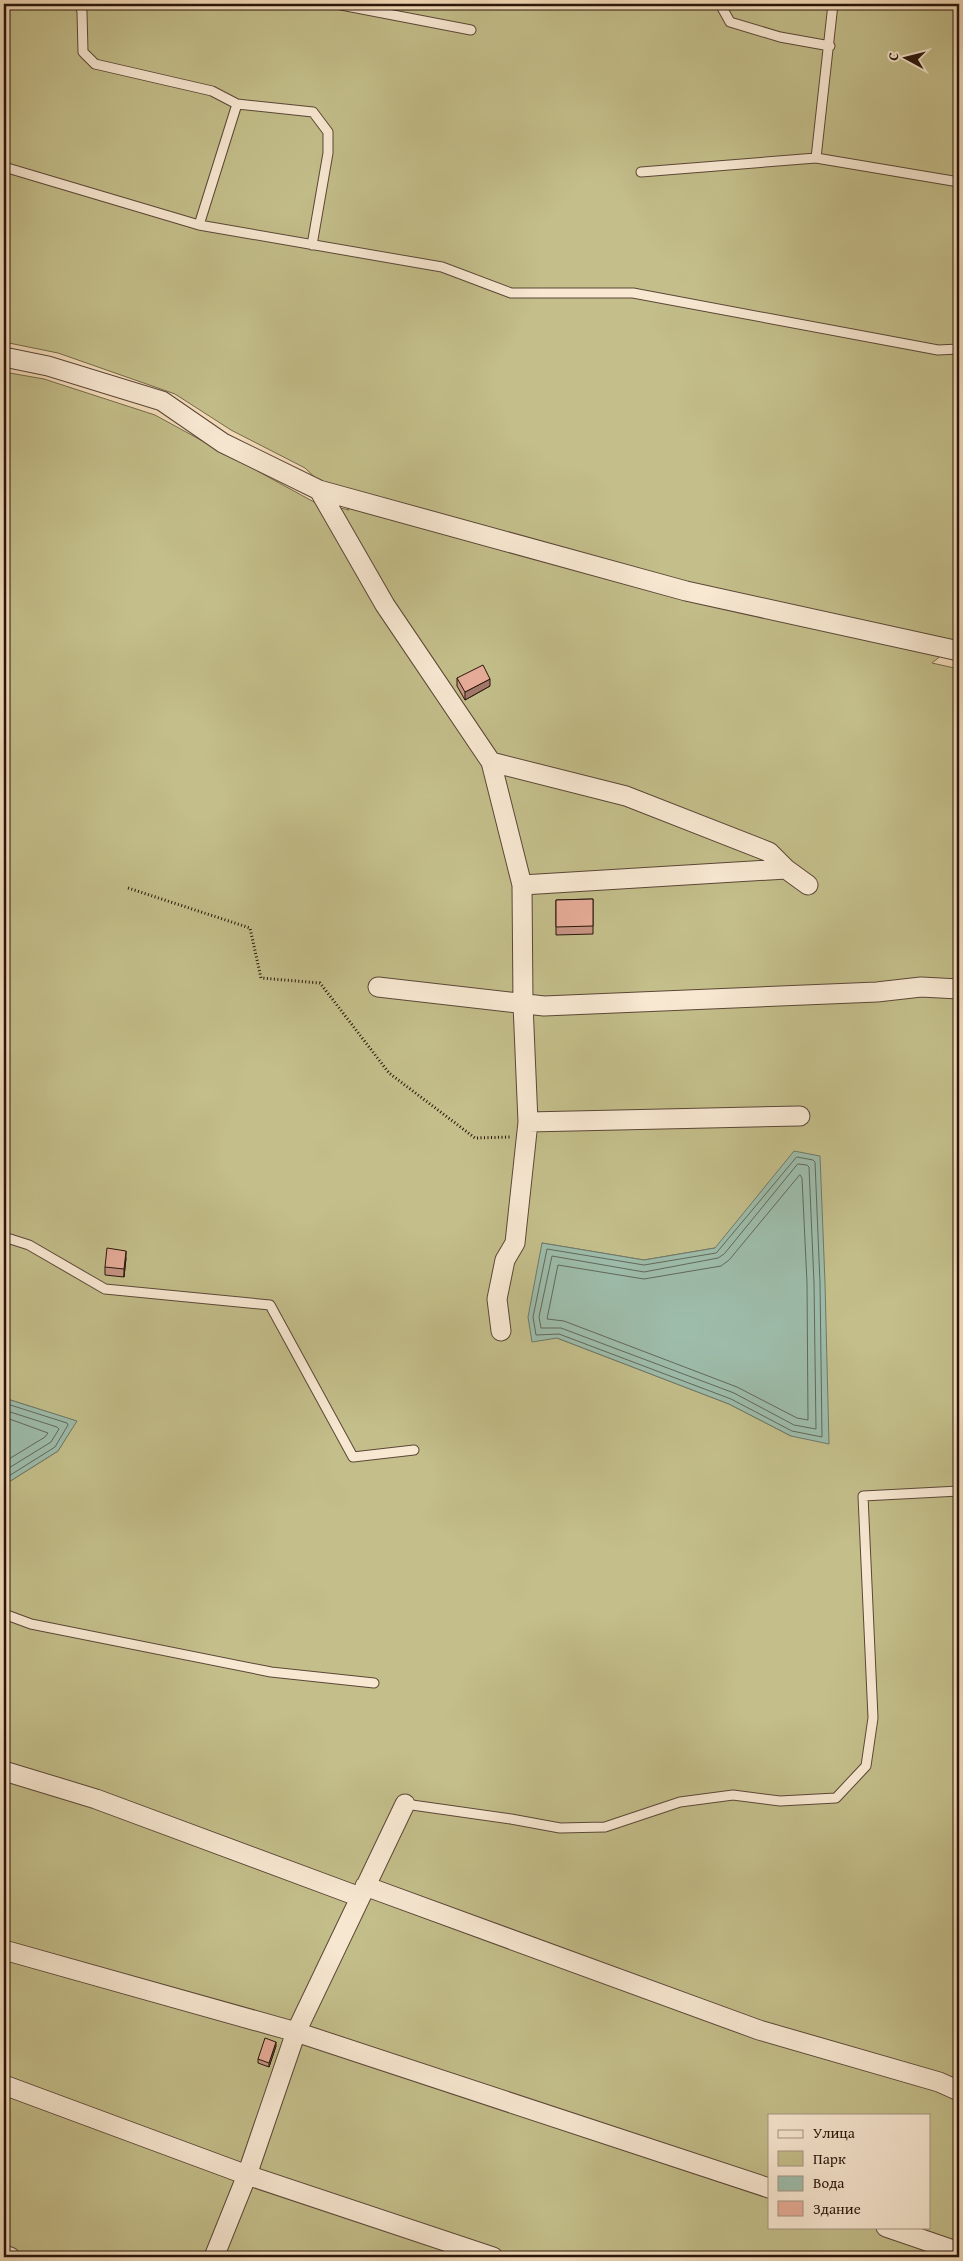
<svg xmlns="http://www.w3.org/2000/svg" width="963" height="2261" viewBox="0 0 963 2261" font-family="'Gentium Book Plus',serif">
<rect width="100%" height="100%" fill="#f4dcba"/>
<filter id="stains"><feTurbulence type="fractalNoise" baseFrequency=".004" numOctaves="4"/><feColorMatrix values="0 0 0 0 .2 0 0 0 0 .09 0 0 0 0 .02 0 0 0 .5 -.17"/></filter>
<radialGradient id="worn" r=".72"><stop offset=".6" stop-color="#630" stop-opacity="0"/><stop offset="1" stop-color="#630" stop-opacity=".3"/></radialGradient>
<!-- green -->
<path fill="#c3be8a" stroke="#766a4a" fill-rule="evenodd" d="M4,4H959V641L932,663L959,669V2257H4V1485L58,1451L76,1421L4,1398V372L44,379L155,415L314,502L349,510L305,468L231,430L175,394L58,353L4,342ZM542,1243L644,1260L715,1248L791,1436L729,1404L557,1338ZM769,2115H929V2227H769Z"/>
<!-- water -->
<path fill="#9dbcaa" stroke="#6e796a" d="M794,1151L820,1156L825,1283L829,1444L791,1436L729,1404L557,1338L532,1342L528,1317L542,1243L644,1260L715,1248Z
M4,1398L77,1421L58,1451L4,1485Z"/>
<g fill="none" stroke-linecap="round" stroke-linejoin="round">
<!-- shore -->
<path stroke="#62685a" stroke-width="1" d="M797,1157L813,1160L815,1162L820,1283L822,1437L792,1431L731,1399L559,1334L536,1335L533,1317L547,1249L644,1265L716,1253Z
M798,1164L807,1165L809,1167L814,1283L816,1429L794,1425L734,1393L561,1328H541L539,1317L552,1256L644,1272L718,1258L724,1254Z
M800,1175L802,1178L807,1283L808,1420L797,1418L737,1387L564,1321L547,1319L558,1265L644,1279L721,1266L729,1260Z
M4,1403L67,1423L68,1425L55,1447L4,1479
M4,1410L57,1427L59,1429L51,1442L4,1471
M4,1417L48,1433L45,1437L4,1462"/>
<!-- lane casing -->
<g stroke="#5b4737" stroke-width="11">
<path id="lane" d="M80,4L82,12L83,52L95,64L212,91L237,104L313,112L328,132V153L312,245
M336,4L471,30
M720,4L730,22L780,37L830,46
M816,158L833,4
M4,167L199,225L442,267L511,293H633L938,350L959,349
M641,172L816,158L959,182
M199,225L237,104
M4,1237L29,1245L105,1289L270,1305L353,1457L414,1450
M4,1614L31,1624L271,1672L374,1683
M405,1804L511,1819L560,1828L605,1827L680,1802L733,1795L780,1801L836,1798L866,1766L873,1718L863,1496L959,1491"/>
</g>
<!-- street casing -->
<g stroke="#5b4737" stroke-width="21">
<path id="street" d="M4,357L48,366L162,401L223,443L319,490L686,591L959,651
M319,490L385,605L491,762L522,885L523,1004L528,1122L515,1243L505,1260L497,1299L501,1331
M491,762L626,796L769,852L786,869L808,885
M522,885L786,869
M378,987L544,1006L877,992L921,987L959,989
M528,1122L800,1116
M4,1771L96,1799L360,1897
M405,1804L296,2032L769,2188
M365,1886L759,2030L939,2082L959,2091
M4,1950L296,2032L247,2175L214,2257
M4,2085L247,2175L493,2257
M886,2227L959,2252
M4,2255L10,2257"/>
</g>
<!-- path -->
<path stroke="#28150b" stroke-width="3" stroke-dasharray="1 2.5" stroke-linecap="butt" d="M128,888L250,928L261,978L320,983L389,1073L475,1138L510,1137"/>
<!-- lane -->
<use href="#lane" stroke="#f8e8d2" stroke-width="9"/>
<!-- street -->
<use href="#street" stroke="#f8e8d2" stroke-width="19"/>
</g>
<!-- wall -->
<path fill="#c79483" stroke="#28150b" d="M457,678L490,686L465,700L457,686Z
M593,899V934L556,935V900Z
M126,1258L124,1277L105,1275V1267Z
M276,2046L269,2067L258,2063V2059Z"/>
<!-- shaded-wall -->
<path fill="#a2786a" stroke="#28150b" d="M490,679V686L465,700V692Z
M126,1251V1258L124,1277V1269Z
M276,2042V2046L269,2067V2063Z"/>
<!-- building -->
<path fill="#e7ac98" stroke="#28150b" d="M483,665L490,679L465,692L457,678Z
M593,899V926L556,927V900Z
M107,1248L126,1251L124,1269L105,1267Z
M265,2038L276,2042L269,2063L258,2059Z"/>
<!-- margin -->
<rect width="963" height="2261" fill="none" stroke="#f4dcba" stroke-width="20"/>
<rect x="5" y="5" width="953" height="2251" fill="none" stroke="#28150b" stroke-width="2.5"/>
<rect x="10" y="10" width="943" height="2241" fill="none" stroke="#28150b"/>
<!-- legend -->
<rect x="768" y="2114" width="162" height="115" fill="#f8e8d2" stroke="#a59482"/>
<rect x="778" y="2130" width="25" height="8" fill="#f8e8d2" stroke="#a59482"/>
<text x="813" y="2138" font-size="15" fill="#28150b">Улица</text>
<rect x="778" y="2151" width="25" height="15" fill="#c3be8a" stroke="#a59482"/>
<text x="813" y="2164" font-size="15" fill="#28150b">Парк</text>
<rect x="778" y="2176" width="25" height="15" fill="#9dbcaa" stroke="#a59482"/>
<text x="813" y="2188" font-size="15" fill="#28150b">Вода</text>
<rect x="778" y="2201" width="25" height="15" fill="#e7ac98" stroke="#a59482"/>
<text x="813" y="2214" font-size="15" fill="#28150b">Здание</text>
<!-- north arrow -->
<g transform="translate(906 58) rotate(277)" stroke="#f8e8d2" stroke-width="4" paint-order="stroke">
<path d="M0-4L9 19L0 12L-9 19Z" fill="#28150b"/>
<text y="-8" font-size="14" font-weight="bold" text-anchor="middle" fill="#28150b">С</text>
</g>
<rect width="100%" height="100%" filter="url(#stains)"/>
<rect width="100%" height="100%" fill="url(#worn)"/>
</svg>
